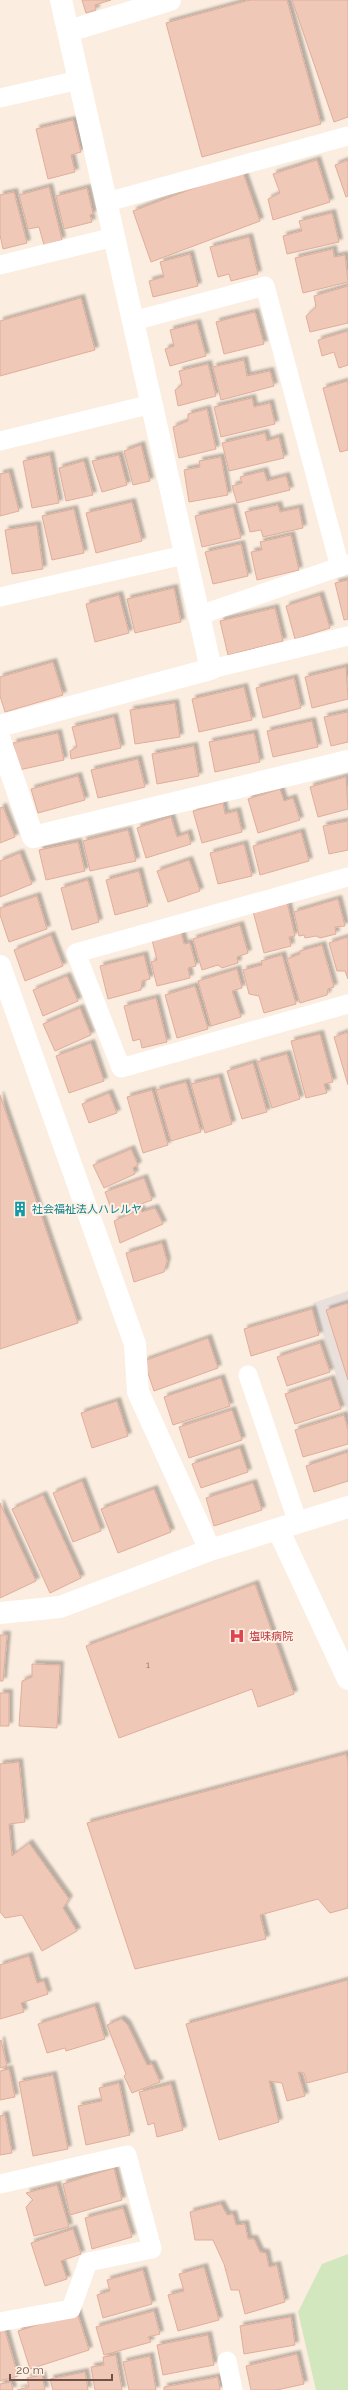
<svg xmlns="http://www.w3.org/2000/svg" width="348" height="2390" viewBox="0 0 348 2390" font-family="Raleway,'Noto Sans JP',sans-serif">
<defs>
<filter id="shadow"><feDropShadow dx="3.5" dy="-3.5" stdDeviation="1" flood-color="#0004"/></filter>
</defs>
<rect width="100%" height="100%" fill="#fbeddf"/>
<!-- industrial -->
<path fill="#e9e0db" d="M348,1291V1412L313,1303Z"/>
<!-- green -->
<path fill="#d3e7bf" d="M348,2254V2390H316L298,2312L322,2264Z"/>
<!-- building -->
<path fill="#efc8b8" stroke="#e1ad99" filter="url(#shadow)" d="M82,0H111L95,5L96,10L86,13Z
M250,0H287L321,124L202,157L166,23Z
M292,0H348V117L334,122Z
M73,120L81,152L71,155L75,172L48,179L36,129Z
M317,160L330,202L273,220L268,199L280,193L273,174Z
M348,160V196L346,197L335,165Z
M242,170L260,221L151,262L133,211Z
M49,187L62,240L44,245L39,227L28,229L19,195Z
M87,188L93,214L90,215L92,222L64,229L56,196Z
M14,192L27,243L3,249L0,235V195Z
M332,213L339,242L287,254L283,236L302,231L299,221Z
M249,237L258,274L231,281L229,274L218,277L210,247Z
M333,249L334,257L345,255L348,282L303,293L295,258Z
M190,254L198,286L153,297L149,281L164,277L160,262Z
M348,286V323L310,332L306,316L316,307L314,296Z
M81,298L95,350L0,376V321Z
M255,312L264,344L224,354L216,322Z
M197,323L206,356L170,366L165,349L174,346L170,330Z
M348,331V365L339,368L334,352L322,356L318,340Z
M244,360L247,376L270,371L274,386L221,400L213,367Z
M208,364L216,396L178,406L175,390L182,385L179,371Z
M348,381V450L340,452L323,388Z
M252,398L254,407L270,403L275,424L221,437L214,407Z
M207,409L216,449L179,458L173,427L188,421V414Z
M265,433L267,441L279,437L284,458L229,471L222,443Z
M141,445L150,481L133,485L124,451Z
M50,455L59,503L32,508L23,461Z
M119,455L127,485L102,492L92,461Z
M221,457L228,495L189,502L184,470L200,467L199,461Z
M84,461L93,495L66,501L59,468Z
M264,471L267,481L286,476L290,490L237,503L232,486L242,483L240,477Z
M9,472L19,511L0,516V474Z
M132,502L142,541L96,553L86,513Z
M278,505L280,512L299,508L303,528L263,537L261,530L250,532L245,512Z
M233,507L241,538L202,547L195,516Z
M74,509L84,553L52,560L42,516Z
M37,525L43,569L12,574L5,530Z
M291,535L299,570L257,580L251,552L262,550L260,542Z
M241,544L248,576L213,584L205,552Z
M348,580V619L344,620L335,583Z
M174,588L181,622L135,633L127,599Z
M119,595L129,633L95,642L86,604Z
M320,595L330,628L295,639L286,606Z
M275,608L283,641L228,655L220,621Z
M53,662L63,695L5,712L0,696V677Z
M346,667L348,699L312,708L305,677Z
M294,678L301,708L263,718L256,688Z
M244,687L252,720L199,732L192,699Z
M175,703L180,737L135,744L130,710Z
M348,712V742L331,746L324,717Z
M114,717L121,748L71,759L70,751L77,747L72,727Z
M312,721L318,747L273,757L267,731Z
M58,733L64,760L19,770L13,743Z
M254,733L260,762L215,772L209,742Z
M194,746L199,776L157,784L152,754Z
M138,759L145,787L98,798L91,770Z
M78,776L85,800L38,813L31,789Z
M346,777L348,809L318,817L310,787Z
M280,789L284,801L293,798L300,820L258,833L248,799Z
M223,803L225,814L237,811L242,832L202,843L193,811Z
M3,807L15,837L0,843V808Z
M171,817L177,837L188,833L191,844L146,858L137,828Z
M348,821V850L329,854L323,826Z
M128,830L136,861L90,871L83,841Z
M301,832L309,861L260,875L253,846Z
M78,842L85,871L46,880L39,850Z
M244,844L252,876L218,884L210,853Z
M20,853L32,884L0,897V861Z
M189,860L200,891L168,902L157,871Z
M139,871L148,906L115,915L106,880Z
M88,880L99,922L72,930L61,888Z
M37,896L47,929L9,942L0,915V908Z
M338,899L345,926L335,927L336,934L320,938L316,936L305,938L304,935L299,936L294,912Z
M287,902L295,936L289,937L291,946L264,953L253,911Z
M240,925L248,953L237,957L238,963L222,968L218,965L202,970L193,939Z
M181,932L184,944L190,943L196,966L188,968L190,978L157,986L151,962L157,960L152,940Z
M51,935L63,966L25,981L14,950Z
M348,937V979L345,971H337L329,943Z
M322,945L334,987L328,989L327,995L300,1003L287,959L300,954V951Z
M144,955L150,979L142,981L141,990L108,999L100,966Z
M282,955L296,1004L264,1013L259,996L249,994L243,970L262,965L261,961Z
M237,969L242,988L232,991L241,1017L211,1026L198,981Z
M67,976L78,1001L43,1016L33,990Z
M195,986L208,1029L177,1038L165,995Z
M156,998L167,1042L142,1048L140,1039L133,1041L124,1006Z
M80,1008L91,1035L55,1051L43,1024Z
M348,1032V1085L334,1037Z
M320,1034L333,1082L324,1084L327,1093L306,1098L291,1041Z
M91,1043L104,1081L69,1093L56,1056Z
M287,1054L300,1099L272,1108L257,1062Z
M253,1063L267,1112L242,1119L227,1071Z
M219,1077L232,1124L205,1133L191,1084Z
M186,1082L201,1132L171,1141L156,1090Z
M152,1090L168,1145L143,1153L127,1097Z
M109,1093L117,1113L89,1123L82,1104Z
M0,1095L78,1323L0,1349Z
M131,1149L138,1165L133,1168L135,1174L104,1188L93,1165Z
M144,1178L152,1200L113,1214L105,1192Z
M155,1208L163,1224L120,1243L114,1221L141,1209L142,1212Z
M162,1243L167,1261L164,1272L134,1282L126,1253Z
M348,1303V1380L326,1310Z
M312,1309L319,1335L251,1356L244,1329Z
M208,1338L218,1368L154,1391L144,1361Z
M320,1343L330,1372L287,1386L277,1357Z
M221,1378L230,1406L173,1425L164,1397Z
M331,1379L341,1409L295,1424L285,1394Z
M117,1401L128,1436L92,1448L81,1413Z
M232,1410L242,1440L189,1458L179,1427Z
M344,1415L348,1430V1444L303,1457L295,1430Z
M240,1448L248,1472L201,1488L192,1464Z
M348,1452V1481L314,1492L306,1466Z
M82,1481L101,1531L73,1542L53,1493Z
M253,1483L262,1510L214,1526L206,1498Z
M154,1489L171,1532L118,1553L101,1509Z
M43,1495L81,1578L50,1593L12,1509Z
M0,1503L36,1581L0,1598Z
M255,1584L294,1694L258,1707L252,1689L119,1738L86,1646Z
M0,1635H7L3,1681H0Z
M32,1664L60,1665L57,1728L19,1726L22,1681L32,1677Z
M0,1693H9V1726H0Z
M346,1754L348,1762V1908L330,1913L318,1899L260,1915L266,1939L135,1969L87,1823Z
M19,1762L25,1822L9,1824L12,1856L29,1843L69,1899L63,1908L77,1931L42,1951L22,1915L5,1918L0,1912V1764Z
M29,1956L37,1983L44,1981L48,1994L21,2003L24,2012L0,2019V1965Z
M348,1980V2072L307,2083L304,2073L298,2072L305,2096L287,2101L282,2083L269,2081L279,2122L219,2140L186,2024Z
M95,2006L105,2039L66,2051L65,2048L47,2053L38,2024Z
M121,2019L127,2024L147,2065L152,2064L160,2082L132,2093L124,2076L126,2074L107,2025Z
M1,2040L7,2066L0,2068V2041Z
M9,2069L15,2097L0,2100V2071Z
M53,2075L68,2149L33,2156L19,2082Z
M119,2083L130,2135L86,2145L78,2106L102,2101L99,2088Z
M171,2084L183,2130L157,2137L154,2123L148,2125L139,2092Z
M5,2115L12,2153L0,2155V2116Z
M114,2168L122,2200L70,2215L63,2184Z
M57,2185L69,2227L34,2236L26,2207L33,2200L26,2193Z
M221,2204L227,2215L233,2214L236,2225L245,2224L248,2239H254L260,2252L266,2253L269,2267L277,2265L285,2302L245,2314L239,2290H231L224,2264L213,2240H195L190,2212Z
M123,2208L132,2237L92,2249L85,2218Z
M73,2229L81,2254L61,2261L67,2279L45,2286L31,2243Z
M204,2267L219,2320L178,2331L168,2295L184,2291L179,2274Z
M143,2270L152,2304L103,2318L97,2295L110,2291L107,2280Z
M154,2311L160,2334L148,2337L151,2342L104,2355L96,2327Z
M77,2312L89,2350L30,2369L18,2331Z
M291,2317L295,2345L244,2354L240,2326Z
M4,2327L18,2376L0,2381V2329Z
M208,2335L214,2365L163,2375L157,2345Z
M297,2354L304,2384L277,2390H251L246,2366Z
M116,2355L122,2390H95L91,2367L104,2365L103,2357Z
M150,2356L156,2390H129L123,2362Z
M85,2372L88,2390H53L50,2379Z
M42,2375L45,2390H17L29,2387L27,2378Z
M218,2377L220,2390H164V2387Z
M11,2382L13,2390H0V2384Z"/>
<g fill="none" stroke-linecap="round" stroke-linejoin="round">
<!-- lane -->
<path stroke="#fff" stroke-width="19" d="M0,98L79,80
M107,202L348,136
M0,265L114,237
M133,321L265,286L340,567
M0,441L152,404
M0,597L184,555
M197,616L348,564
M211,669L348,636
M348,877L76,953L121,1068L348,1004
M248,1375L298,1523
M0,2184L127,2155L152,2249L88,2262L71,2309L0,2322
M227,2361L233,2390"/>
<!-- street -->
<path stroke="#fff" stroke-width="22" d="M69,31L170,0
M0,726L211,669L61,0
M0,740L33,837L348,761
M0,966L135,1344L138,1392L210,1550
M278,1529L348,1679
M0,1613L60,1607L210,1550L348,1507"/>
</g>
<!-- icons -->
<defs>
<g id="building-bare" transform="scale(1.2)"><path d="M-4-6H4V6H1V3H-1V6H-4ZM-2.5-4.3h1.7v1.8h-1.7ZM.8-4.3h1.7v1.8H.8ZM-2.5-1h1.7V.8h-1.7ZM.8-1h1.7V.8H.8Z" fill="#0f9aa8" stroke="#fef1e5" stroke-width="2.5" paint-order="stroke"/></g>
<g id="hospital-bare" transform="scale(1.2)"><path d="M-5-5h3v3.5h4V-5h3V5h-3V1.5h-4V5h-3Z" fill="#e0444e" stroke="#fef1e5" stroke-width="2.5" paint-order="stroke"/></g>
</defs>
<g fill-rule="evenodd">
<use href="#building-bare" x="20" y="1209"/>
<use href="#hospital-bare" x="237" y="1636"/>
</g>
<g text-anchor="middle" dominant-baseline="central" stroke-width="4" stroke-linejoin="round" paint-order="stroke">
<!-- number labels -->
<g font-size="9" fill="#907064">
<text x="148" y="1665">1</text>
</g>
<!-- culture labels -->
<g font-size="11" fill="#0d838f" stroke="#fef1e5" text-anchor="start">
<text x="32" y="1209">社会福祉法人ハレルヤ</text>
</g>
<!-- health labels -->
<g font-size="11" fill="#be3a42" stroke="#fef1e5" text-anchor="start">
<text x="249" y="1636">塩味病院</text>
</g>
</g>
<!-- scale -->
<path d="M10 2374v6h102v-6" fill="none" stroke="#705248" stroke-width="2"/>
<text x="16" y="2374" font-size="12" fill="#705248" stroke="#fef1e5" stroke-width="3" paint-order="stroke">20 m</text>
</svg>
